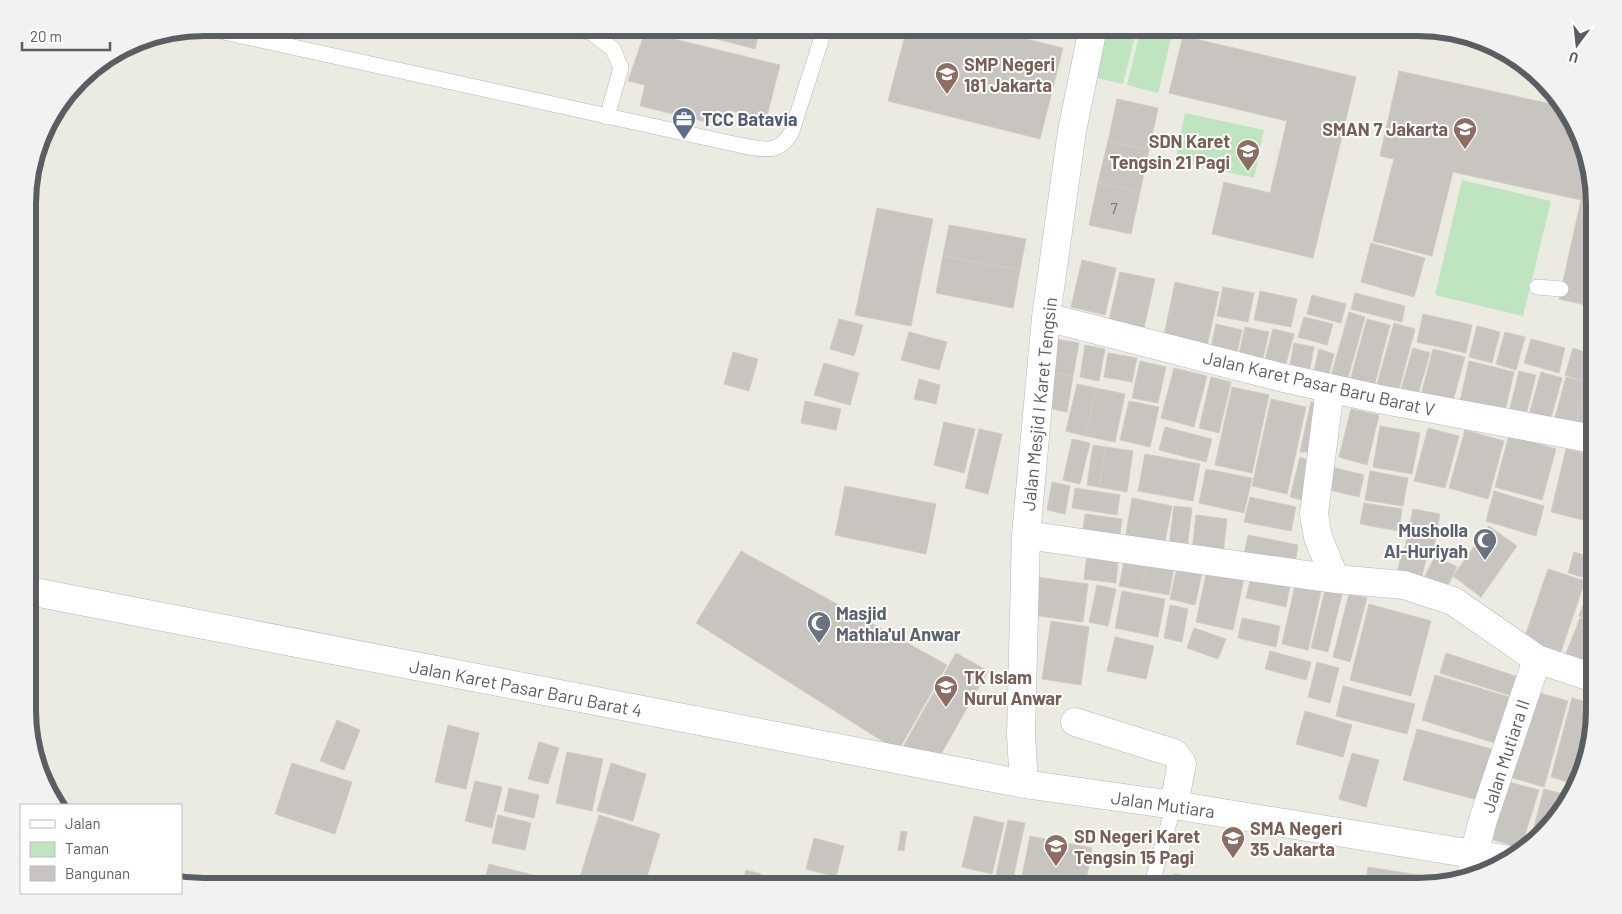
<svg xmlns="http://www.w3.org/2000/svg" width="1622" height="914" viewBox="0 0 1622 914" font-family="Barlow,sans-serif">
<rect width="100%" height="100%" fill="#ecebe2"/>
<!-- green -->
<path fill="#bee4c0" d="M1105,28H1137L1123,84L1093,77Z
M1141,28H1158L1173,31L1158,93L1127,85Z
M1185,113L1264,130L1254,178L1175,161Z
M1462,180L1551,201L1523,316L1435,295Z"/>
<!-- building -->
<path fill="#c8c4bf" stroke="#d1cdc0" d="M674,28H760L755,49Z
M907,28H981L1063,48L1040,139L888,101Z
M645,32L780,65L766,120L728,110L724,126L640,106L645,85L628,81Z
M1183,36L1356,77L1313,258L1212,234L1224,182L1270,193L1287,121L1169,93Z
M1399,71L1565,107L1594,193V307L1559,299L1581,200L1453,172L1432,256L1373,241L1394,159L1380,156Z
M1117,99L1158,108L1149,150L1108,141Z
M1108,141L1149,150L1140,192L1098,183Z
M1098,183L1140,192L1131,234L1089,225Z
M877,208L933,219L911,326L855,315Z
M949,225L1026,239L1020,270L943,256Z
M1371,243L1425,258L1414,297L1361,282Z
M943,256L1020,270L1013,308L936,293Z
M1082,260L1116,268L1105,315L1071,307Z
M1120,272L1155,279L1144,328L1109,320Z
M1175,282L1219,292L1207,346L1164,336Z
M1223,287L1254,293L1248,322L1217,316Z
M1260,291L1297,299L1291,327L1254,320Z
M1355,293L1405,306L1402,322L1351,309Z
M1312,295L1346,304L1341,323L1307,314Z
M1349,312L1365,317L1345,388L1329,383Z
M1423,314L1472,325L1466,353L1417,342Z
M1304,317L1333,324L1327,345L1298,337Z
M839,319L863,325L854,356L830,349Z
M1367,319L1390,325L1372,394L1348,388Z
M1394,323L1415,329L1397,397L1375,392Z
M1216,324L1242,330L1235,362L1209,357Z
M1477,326L1500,332L1492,363L1469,357Z
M1245,327L1269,332L1260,370L1237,364Z
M1273,329L1294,334L1283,375L1262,370Z
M909,332L947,342L939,370L901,360Z
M1505,332L1525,337L1516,370L1496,364Z
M1050,338L1079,343L1073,376L1044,371Z
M1531,339L1565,348L1559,373L1524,363Z
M1294,343L1314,347L1308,379L1288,376Z
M1085,345L1105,349L1099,381L1080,377Z
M1413,348L1430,353L1416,401L1399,396Z
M1573,348L1594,355V384L1565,375Z
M1319,349L1334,354L1327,382L1312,379Z
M1433,349L1465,357L1451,408L1420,399Z
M733,352L758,359L749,391L724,384Z
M1108,353L1137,358L1132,382L1104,377Z
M1140,361L1166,367L1158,403L1132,398Z
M1469,361L1514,372L1503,420L1458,410Z
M824,363L859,373L850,405L814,395Z
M1174,368L1207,376L1194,427L1161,418Z
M1044,371L1073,376L1067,412L1038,406Z
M1519,371L1536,375L1524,423L1507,421Z
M1541,372L1562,378L1549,425L1528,418Z
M1211,377L1231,382L1219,433L1199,428Z
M1566,377L1587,382L1574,430L1553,425Z
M919,379L940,385L936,404L914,399Z
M1587,382L1594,384V436L1574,430Z
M1077,384L1096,388L1086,436L1066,431Z
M1232,387L1269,395L1252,473L1215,465Z
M1096,388L1125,394L1115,442L1086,436Z
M1271,399L1306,407L1287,494L1252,486Z
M805,401L841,409L836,430L801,423Z
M1129,401L1159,407L1150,447L1120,440Z
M1311,402L1320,403L1310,452H1300Z
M1351,409L1379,415L1367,465L1339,457Z
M944,422L975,429L964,473L934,465Z
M1380,426L1420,433L1412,474L1373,467Z
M1165,427L1212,439L1206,462L1159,450Z
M1428,428L1459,436L1445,488L1414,481Z
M979,429L1002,434L988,494L965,488Z
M1465,430L1504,441L1488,499L1449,488Z
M1509,435L1556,449L1542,500L1495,487Z
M1072,439L1090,443L1080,484L1063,480Z
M1093,445L1106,447L1099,487L1087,485Z
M1106,447L1133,451L1127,492L1099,487Z
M1566,449L1594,455V510L1591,522L1551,512Z
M1145,454L1200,464L1193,501L1138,491Z
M1300,457L1313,463L1305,501L1290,497Z
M1328,466L1364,475L1359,497L1322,488Z
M1206,469L1252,478L1244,513L1199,503Z
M1370,471L1408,478L1403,506L1365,500Z
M1052,482L1070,486L1065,514L1047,510Z
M845,486L936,504L926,554L835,535Z
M1075,488L1120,495L1117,515L1072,508Z
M1494,491L1544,506L1536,536L1486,521Z
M1250,497L1296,507L1291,531L1244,522Z
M1132,498L1172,506L1164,546L1125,539Z
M1364,503L1402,509L1399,531L1360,524Z
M1174,506L1192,508L1187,549L1169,546Z
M1413,509L1440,514L1432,558L1404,552Z
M1085,514L1122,519L1119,542L1082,537Z
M1196,515L1227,519L1223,555L1192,552Z
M1489,526L1517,546L1481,597L1453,576Z
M1248,535L1298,545L1294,569L1243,559Z
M1088,546L1119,549L1116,583L1084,579Z
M741,551L947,665L898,751L696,623Z
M1126,552L1148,556L1142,590L1119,586Z
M1574,552L1594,558V580L1568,573Z
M1402,553L1426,560L1419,587L1395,580Z
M1148,556L1175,561L1169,595L1142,590Z
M1435,556L1457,567L1444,593L1422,582Z
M1179,558L1204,564L1195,605L1170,599Z
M1208,565L1245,573L1233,630L1196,622Z
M1548,569L1585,581L1558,660L1521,648Z
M1252,572L1291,580L1286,607L1246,598Z
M1297,576L1323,582L1308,650L1282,644Z
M1036,577L1088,584L1083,622L1031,615Z
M1592,582L1594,583V622L1579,616Z
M1097,585L1116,589L1108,626L1089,622Z
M1326,586L1343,590L1328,652L1311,648Z
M1122,591L1165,599L1158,637L1115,628Z
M1349,594L1367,598L1350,662L1333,657Z
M1369,604L1431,621L1411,696L1350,680Z
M1170,605L1188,609L1182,642L1164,638Z
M1242,618L1280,626L1276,647L1238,638Z
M1580,618L1594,624V632L1580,671L1562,664Z
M1051,621L1089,627L1081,685L1042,679Z
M1194,628L1226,639L1218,659L1187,648Z
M1115,637L1154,646L1146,679L1107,671Z
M1270,651L1311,662L1306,680L1265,669Z
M956,653L988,671L936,763L904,745Z
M1446,653L1521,678L1515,697L1440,673Z
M1317,662L1339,668L1330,703L1308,697Z
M1435,675L1509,697L1495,743L1422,720Z
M1343,686L1415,704L1407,734L1336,716Z
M1529,690L1568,701L1544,787L1506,776Z
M1572,698L1594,704V721L1575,784L1551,777Z
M1305,711L1352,725L1343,757L1296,744Z
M337,720L360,730L344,770L320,761Z
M448,725L479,733L466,789L435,782Z
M1417,729L1492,749L1478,800L1403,780Z
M539,742L559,748L548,784L528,779Z
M567,752L603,759L592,811L556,803Z
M1352,753L1379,760L1366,807L1339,799Z
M292,763L352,782L335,834L275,814Z
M611,763L646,774L633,821L597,811Z
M1501,780L1539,790L1521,848L1484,837Z
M475,781L502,787L492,828L465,821Z
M509,788L539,795L534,818L504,811Z
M1544,789L1571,796L1531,838Z
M498,815L531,823L525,850L492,843Z
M599,815L660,834L644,886H611L580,877Z
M974,816L1004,823L992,874L962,867Z
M1008,820L1025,823L1013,879L996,875Z
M901,831L907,832L904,851L898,850Z
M1030,836L1092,848L1085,886H1020Z
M814,838L844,846L836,877L806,869Z
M489,864L537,876L535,886H483Z
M1368,867L1439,878V883L1429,886H1365Z
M746,870L761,874L757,885L743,880Z
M1174,874L1220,881L1219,886H1173Z"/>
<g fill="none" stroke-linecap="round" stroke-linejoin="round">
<!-- lane casing -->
<g stroke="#b4b7bc" stroke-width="16">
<path id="lane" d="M206,28L739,145C763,149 779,156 792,131L825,28
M568,28L592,33L613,49L621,68L607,117
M1232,28H1235
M269,42L282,28
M1537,287L1561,289
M1151,886L1174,805"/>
</g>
<!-- street casing -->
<g stroke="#b4b7bc" stroke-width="29">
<path id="street" d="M1046,317L1284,378L1379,399L1594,439
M1330,388L1314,514L1318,537L1335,579
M1026,535L1335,579L1404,585L1453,601L1537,659L1594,678
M29,591L1024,784L1174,805L1509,860
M1075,722L1174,753L1182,763L1174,805
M1024,784L1021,735L1026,535L1046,317L1072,131L1093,28
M1472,873L1474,854L1483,820L1537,659"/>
</g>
<!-- lane -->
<use href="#lane" stroke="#fff" stroke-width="15"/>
<!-- street -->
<use href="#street" stroke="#fff" stroke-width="28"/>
</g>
<!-- icons -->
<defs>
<g id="school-pin" transform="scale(1.25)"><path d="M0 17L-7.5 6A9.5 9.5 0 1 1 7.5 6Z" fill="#8d6e63" stroke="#fff"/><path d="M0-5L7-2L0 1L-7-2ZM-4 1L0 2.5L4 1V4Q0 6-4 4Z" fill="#fff"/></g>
<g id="office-pin" transform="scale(1.25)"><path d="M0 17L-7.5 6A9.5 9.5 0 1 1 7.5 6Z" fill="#5c6f8a" stroke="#fff"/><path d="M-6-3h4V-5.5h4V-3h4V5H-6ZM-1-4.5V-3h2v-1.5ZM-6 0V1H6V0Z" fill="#fff"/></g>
<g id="mosque-pin" transform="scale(1.25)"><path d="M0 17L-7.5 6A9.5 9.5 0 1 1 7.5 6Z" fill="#6b7280" stroke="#fff"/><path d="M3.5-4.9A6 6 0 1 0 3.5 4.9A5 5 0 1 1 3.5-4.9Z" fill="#fff"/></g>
</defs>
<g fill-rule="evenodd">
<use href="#school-pin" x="947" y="74"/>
<use href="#office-pin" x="684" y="119"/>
<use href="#school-pin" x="1465" y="129"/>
<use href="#school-pin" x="1248" y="151"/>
<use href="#mosque-pin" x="1485" y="540"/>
<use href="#mosque-pin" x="819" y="623"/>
<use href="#school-pin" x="946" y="687"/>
<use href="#school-pin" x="1233" y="838"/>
<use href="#school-pin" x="1056" y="846"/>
</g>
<g text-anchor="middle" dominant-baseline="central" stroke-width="4" stroke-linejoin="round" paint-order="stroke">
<!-- number labels -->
<g font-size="15" fill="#767779">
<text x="1114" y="208">7</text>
</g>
<!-- education labels -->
<g font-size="18" font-weight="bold" fill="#785e54" stroke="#fff" text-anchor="start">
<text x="964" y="64">SMP Negeri<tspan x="964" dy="21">181 Jakarta</tspan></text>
<text x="1448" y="129" text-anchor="end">SMAN 7 Jakarta</text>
<text x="1230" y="141" text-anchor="end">SDN Karet<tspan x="1230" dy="21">Tengsin 21 Pagi</tspan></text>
<text x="964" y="677">TK Islam<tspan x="964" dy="21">Nurul Anwar</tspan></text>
<text x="1250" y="828">SMA Negeri<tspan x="1250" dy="21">35 Jakarta</tspan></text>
<text x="1074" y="836">SD Negeri Karet<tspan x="1074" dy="21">Tengsin 15 Pagi</tspan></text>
</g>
<!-- service labels -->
<g font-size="18" font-weight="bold" fill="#4e5e75" stroke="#fff" text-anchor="start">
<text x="702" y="119">TCC Batavia</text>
</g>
<!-- street labels -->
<g font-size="18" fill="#5a5d62" stroke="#fff">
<text transform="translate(1319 383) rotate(13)">Jalan Karet Pasar Baru Barat V</text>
<text transform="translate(1039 404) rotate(-84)">Jalan Mesjid I Karet Tengsin</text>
<text transform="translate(526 688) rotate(11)">Jalan Karet Pasar Baru Barat 4</text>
<text transform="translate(1505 756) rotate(-72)">Jalan Mutiara II</text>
<text transform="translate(1163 804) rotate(8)">Jalan Mutiara</text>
</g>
<!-- worship labels -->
<g font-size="18" font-weight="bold" fill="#5b616d" stroke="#fff" text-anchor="end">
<text x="1468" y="530">Musholla<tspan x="1468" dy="21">Al-Huriyah</tspan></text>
<text x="836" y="613" text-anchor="start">Masjid<tspan x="836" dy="21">Mathla'ul Anwar</tspan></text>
</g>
</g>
<!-- crop -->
<path d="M0 0H1622V914H0ZM204 36H1418A168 168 0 0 1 1586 204V710A168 168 0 0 1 1418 878H204A168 168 0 0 1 36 710V204A168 168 0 0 1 204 36Z" fill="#f2f2f2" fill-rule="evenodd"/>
<path fill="none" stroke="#5a5d62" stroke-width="6" d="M204 36H1418A168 168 0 0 1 1586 204V710A168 168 0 0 1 1418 878H204A168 168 0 0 1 36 710V204A168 168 0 0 1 204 36Z"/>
<!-- legend -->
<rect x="20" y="804" width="162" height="90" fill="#ffffff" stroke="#bdbec0"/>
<rect x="30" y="820" width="25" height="8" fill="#ffffff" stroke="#bdbec0"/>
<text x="65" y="829" font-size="15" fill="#5a5d62">Jalan</text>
<rect x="30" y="842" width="25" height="15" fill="#bee4c0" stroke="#bdbec0"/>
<text x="65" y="854" font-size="15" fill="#5a5d62">Taman</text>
<rect x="30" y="866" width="25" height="15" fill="#c8c4bf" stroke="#bdbec0"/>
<text x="65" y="879" font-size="15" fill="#5a5d62">Bangunan</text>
<!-- north arrow -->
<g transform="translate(1577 45) rotate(195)" stroke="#ffffff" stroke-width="4" paint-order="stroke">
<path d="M0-4L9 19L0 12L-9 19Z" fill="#5a5d62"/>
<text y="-8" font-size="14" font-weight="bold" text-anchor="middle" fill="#5a5d62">U</text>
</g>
<!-- scale -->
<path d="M22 42v8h88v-8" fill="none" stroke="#5a5d62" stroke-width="2.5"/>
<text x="30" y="42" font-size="15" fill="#5a5d62" stroke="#ffffff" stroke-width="4" paint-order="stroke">20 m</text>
</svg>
